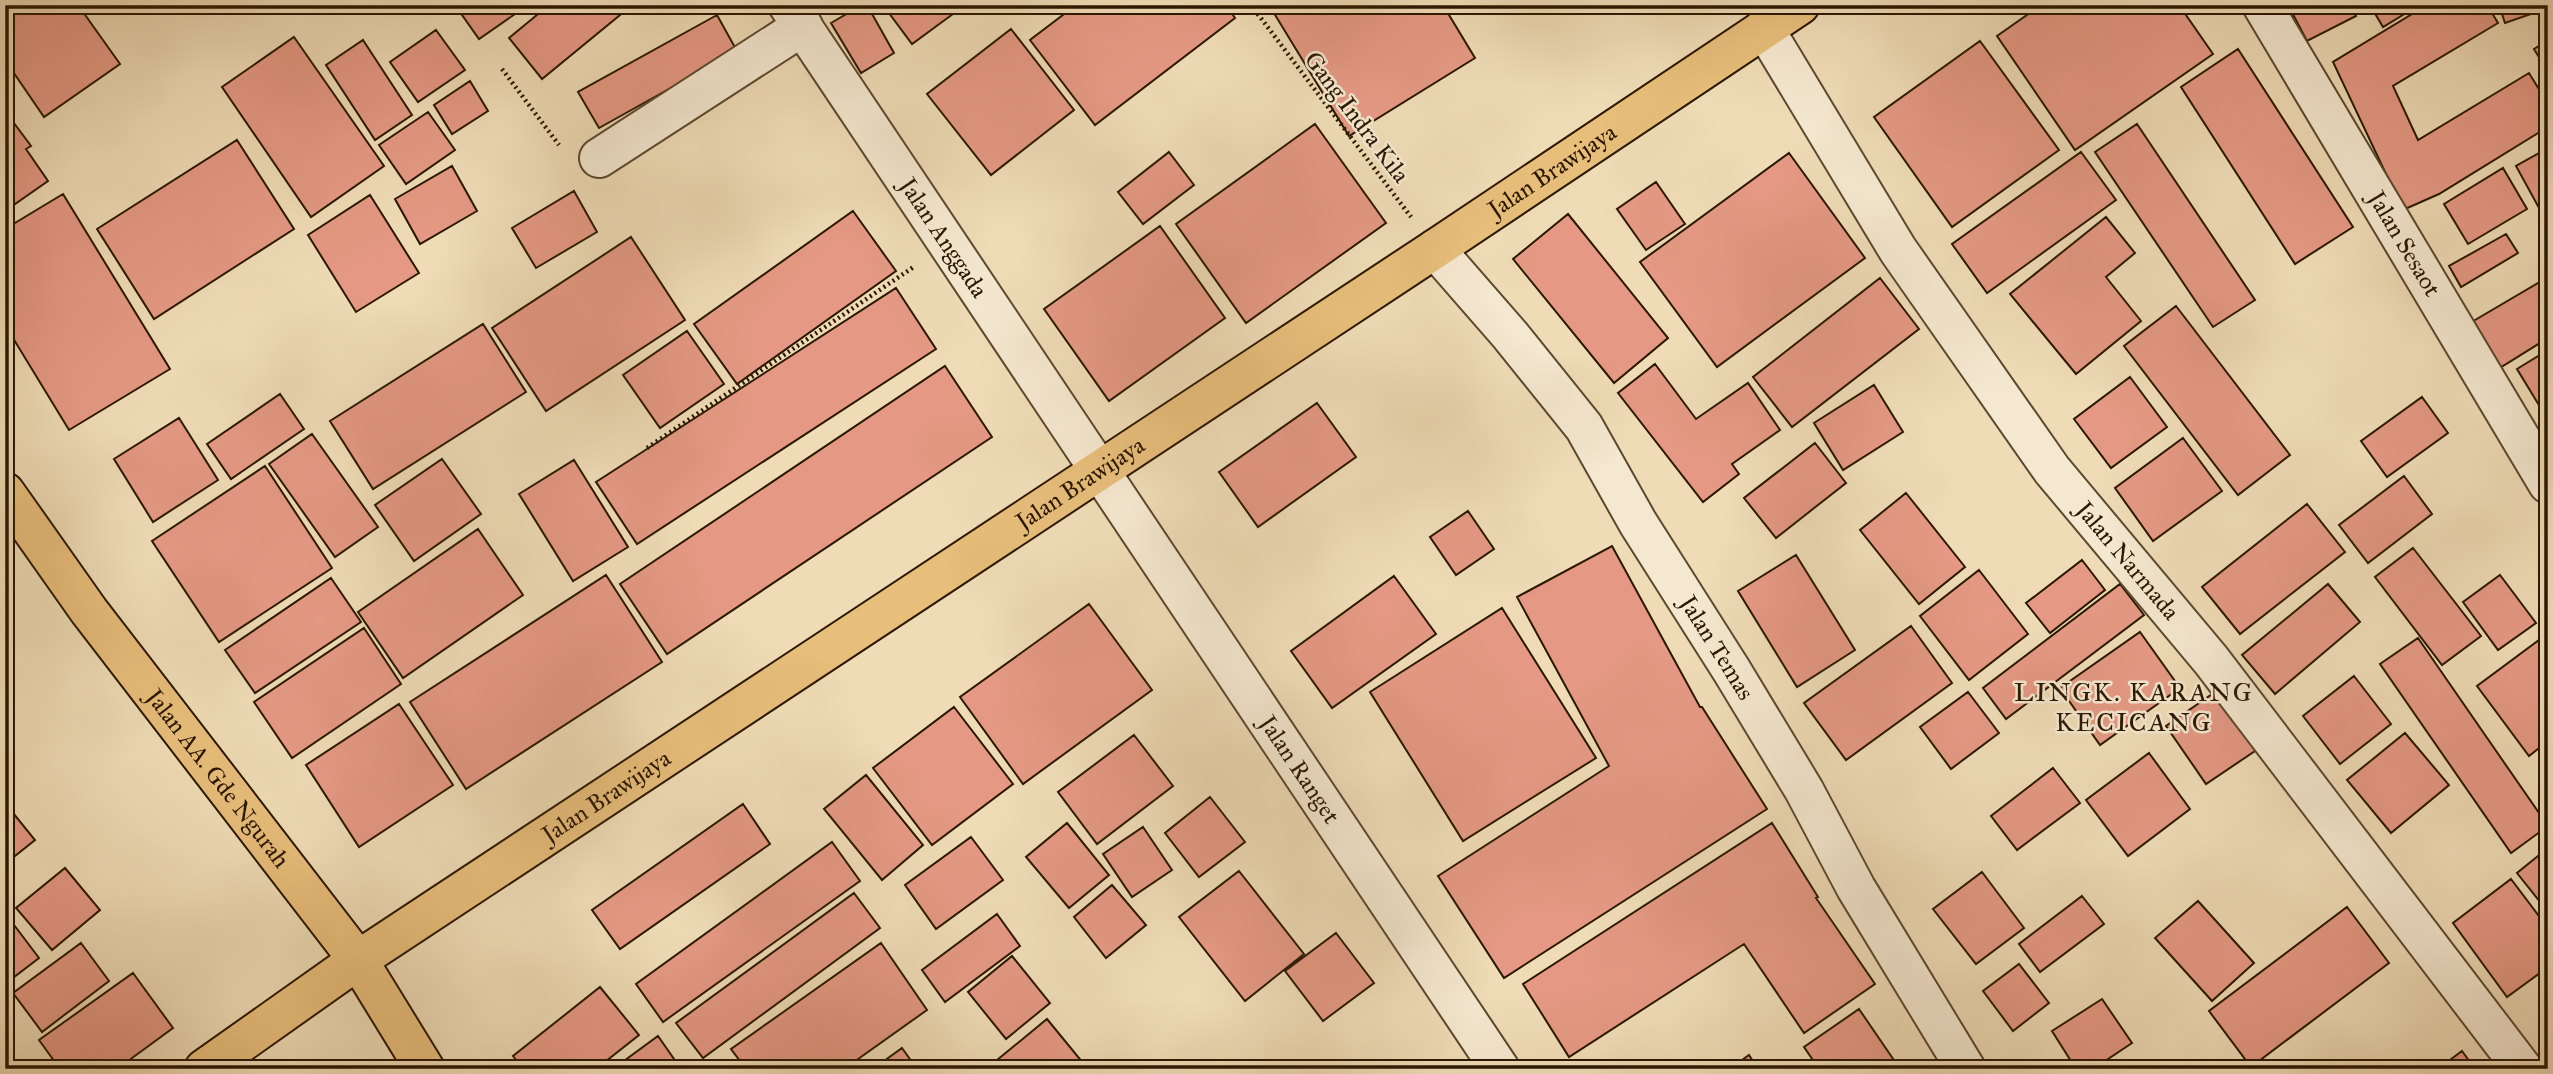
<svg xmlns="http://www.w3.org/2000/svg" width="2553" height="1074" viewBox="0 0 2553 1074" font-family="'IM FELL Great Primer',serif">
<rect width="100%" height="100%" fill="#efdcb6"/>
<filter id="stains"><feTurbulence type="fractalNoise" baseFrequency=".00286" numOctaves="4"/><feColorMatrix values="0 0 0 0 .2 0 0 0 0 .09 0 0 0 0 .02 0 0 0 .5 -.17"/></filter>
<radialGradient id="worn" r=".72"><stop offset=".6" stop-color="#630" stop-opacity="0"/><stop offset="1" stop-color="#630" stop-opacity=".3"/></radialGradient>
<!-- building -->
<path fill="#e59984" stroke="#2a1701" stroke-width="2" d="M5,5H78L120,64L44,117L5,60Z
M455,5H528L479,39Z
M549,5H613L620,15L542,79L509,38Z
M862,5H867L894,53L861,73L831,23Z
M883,5H954L957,11L912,44Z
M1076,5H1226L1235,18L1095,125L1030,40Z
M1269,5H1443L1475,58L1349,136Z
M2041,5H2179L2213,54L2075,150L1997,36Z
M2288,5H2351L2356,16L2307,41Z
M2370,5H2408L2411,10L2383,27Z
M2427,5H2487L2498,23L2393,86L2418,140L2529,73L2548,104V127L2439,194L2403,210L2333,62Z
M2499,5H2548V8L2505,23Z
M717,15L737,51L599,128L578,92Z
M1011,29L1074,110L991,175L927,94Z
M436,30L465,70L418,102L390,62Z
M294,37L384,166L311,217L222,87Z
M363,40L412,115L375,140L326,65Z
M2548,40V72L2534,49Z
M1980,41L2059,150L1952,227L1874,117Z
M2238,49L2353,227L2295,264L2181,87Z
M470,81L488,111L452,134L434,105Z
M5,111L31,146L26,149L48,181L5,211Z
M428,112L455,150L406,184L379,145Z
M1315,124L1386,223L1246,323L1176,224Z
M2137,124L2255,300L2213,327L2095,152Z
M237,140L294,229L154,319L97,229Z
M2548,148V203L2539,208L2516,166Z
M1169,152L1194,185L1143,224L1118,192Z
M2081,152L2116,200L1987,293L1952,244Z
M1789,153L1865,258L1717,367L1640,262Z
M452,166L477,211L420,244L395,199Z
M2503,168L2527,209L2468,244L2444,204Z
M1656,182L1685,224L1646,250L1617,209Z
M574,191L597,232L536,268L512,228Z
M63,194L170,369L69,430L5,325V229Z
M370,195L419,273L356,312L308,235Z
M853,211L896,271L737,384L694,324Z
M1568,214L1668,338L1614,383L1513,259Z
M2106,217L2135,253L2106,277L2141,321L2076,374L2010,294Z
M1160,226L1225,318L1109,401L1044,309Z
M2506,234L2518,253L2461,287L2449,266Z
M631,237L685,320L546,411L492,328Z
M2548,277V338L2498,369L2470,323Z
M1880,278L1919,329L1792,427L1753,377Z
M896,288L936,349L637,544L596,482Z
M2176,306L2290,455L2238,495L2124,346Z
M483,324L526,392L373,489L330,421Z
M687,331L724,384L660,428L623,375Z
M2548,350V420L2517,369Z
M1655,364L1696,419L1748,383L1780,430L1732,464L1739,474L1703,502L1618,393Z
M945,366L992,437L667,654L620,584Z
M2130,377L2167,427L2111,468L2074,419Z
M1874,385L1903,432L1843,470L1814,423Z
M280,394L304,429L231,479L207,444Z
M2422,397L2448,433L2387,477L2361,441Z
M1317,403L1356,457L1258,527L1219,472Z
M179,418L218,480L153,522L114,459Z
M312,434L378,527L335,557L269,464Z
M2183,438L2222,491L2153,541L2115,488Z
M1815,443L1846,483L1776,538L1744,498Z
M442,459L481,514L414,561L375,505Z
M574,460L628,547L573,581L519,494Z
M265,466L332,568L219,642L152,541Z
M2404,476L2432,514L2368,563L2339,525Z
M1906,493L1965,567L1919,604L1860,530Z
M2307,504L2345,552L2240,634L2202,587Z
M1468,511L1494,549L1456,575L1430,537Z
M478,529L523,595L403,678L358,612Z
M1612,546L1700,707H1702L1767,809L1504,978L1438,876L1609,766L1517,597Z
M2413,548L2481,636L2442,665L2375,577Z
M1796,555L1855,650L1797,687L1738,591Z
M2082,560L2105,590L2050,633L2026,603Z
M1979,570L2028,634L1969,680L1920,616Z
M606,575L662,662L466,789L410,702Z
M2500,575L2536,623L2498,650L2463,602Z
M1394,576L1436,634L1332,708L1291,651Z
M331,578L361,622L255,693L225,650Z
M2120,584L2144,615L2006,719L1983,688Z
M2328,584L2360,622L2275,694L2242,655Z
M1089,604L1152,690L1023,784L960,697Z
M1502,608L1596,758L1463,841L1370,692Z
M1911,626L1952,683L1846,760L1804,703Z
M364,628L401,684L292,758L254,702Z
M2140,632L2180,688L2100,745L2060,688Z
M2543,637L2548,643V741L2529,756L2477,686Z
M2418,638L2548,826L2511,853L2380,664Z
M2354,676L2391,724L2340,764L2303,716Z
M2221,688L2261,747L2206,784L2166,726Z
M1968,692L1999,733L1951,769L1920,727Z
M399,704L453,785L359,847L306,765Z
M954,707L1013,784L932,845L873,768Z
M2405,733L2449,785L2391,833L2347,780Z
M1134,735L1173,786L1097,844L1058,792Z
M2149,753L2190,809L2128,856L2086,800Z
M2053,768L2080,803L2017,850L1991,816Z
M866,775L923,845L882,880L824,809Z
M1210,797L1245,842L1199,877L1165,833Z
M5,803L35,840L5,864Z
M743,804L770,844L620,949L592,910Z
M1067,823L1109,875L1069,908L1026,857Z
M1772,823L1818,897L1816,898L1875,984L1804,1033L1744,944L1569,1057L1523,984Z
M1143,827L1172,870L1132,897L1103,854Z
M971,837L1003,880L936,929L905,885Z
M832,842L860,881L663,1022L636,984Z
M2548,848V912L2517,873Z
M65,868L100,910L52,950L16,908Z
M1239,871L1304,954L1245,1001L1179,917Z
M1982,872L2024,928L1976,964L1933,909Z
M2511,879L2548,928V967L2507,997L2453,923Z
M1112,885L1146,925L1106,958L1074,917Z
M854,893L880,928L703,1058L676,1023Z
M2082,896L2104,924L2040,972L2019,944Z
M2198,901L2254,963L2212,1001L2155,938Z
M2347,907L2389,963L2251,1067L2209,1011Z
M5,913L39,958L5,984Z
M997,914L1020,946L945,1002L922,970Z
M1336,933L1374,983L1323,1021L1285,971Z
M81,943L109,981L42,1032L13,993Z
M881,943L927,1010L844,1069H746L731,1049Z
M1012,956L1050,1003L1006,1039L968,992Z
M2019,964L2049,1003L2013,1031L1983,991Z
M133,973L173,1028L117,1069H60L39,1040Z
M600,987L639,1035L596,1069H523L513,1056Z
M2102,999L2132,1043L2093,1069H2076L2052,1031Z
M1859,1009L1900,1069H1819L1804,1047Z
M1047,1019L1088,1069H994L991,1065Z
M658,1036L681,1069H613Z
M902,1048L917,1069H873Z
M2462,1051L2475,1069H2438Z
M1749,1055L1758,1069H1730Z"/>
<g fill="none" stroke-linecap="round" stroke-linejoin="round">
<!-- minor casing -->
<g stroke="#5b482e" stroke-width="42">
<g id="minor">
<path id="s1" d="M788,5L1500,1069"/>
<path id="s2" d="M2262,5L2548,484"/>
<path id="s3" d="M1764,28L1898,250L2052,470L2211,660L2523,1069"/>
<path d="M599,158L803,26"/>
<path id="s4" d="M1435,249L1510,335L1584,427L1638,523L1732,671L1804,790L1856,888L1966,1069"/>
</g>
</g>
<!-- major casing -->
<g stroke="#2a1701" stroke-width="42">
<g id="major">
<path id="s5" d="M5,492L89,611L358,960L425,1069"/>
<path id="s6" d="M204,1069L358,960L1435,249L1800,5"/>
</g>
</g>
<!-- path -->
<path stroke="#2a1701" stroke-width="4.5" stroke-dasharray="2 3.5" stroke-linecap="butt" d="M1251,5L1411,217
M502,69L559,145
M647,448L915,266"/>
<!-- minor -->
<use href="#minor" stroke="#f5e8d0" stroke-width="38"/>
<!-- major -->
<use href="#major" stroke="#e8be7b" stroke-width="38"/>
</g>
<g text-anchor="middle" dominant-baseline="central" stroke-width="5" stroke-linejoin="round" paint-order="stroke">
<!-- street labels -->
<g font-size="24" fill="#2a1701" stroke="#f5e8d0">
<text transform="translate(1357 117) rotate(53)">Gang Indra Kila</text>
<text stroke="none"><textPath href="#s6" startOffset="1620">Jalan Brawijaya</textPath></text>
<text stroke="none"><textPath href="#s1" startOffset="280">Jalan Anggada</textPath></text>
<text stroke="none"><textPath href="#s2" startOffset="278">Jalan Sesaot</textPath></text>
<text stroke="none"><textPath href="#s6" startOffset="1054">Jalan Brawijaya</textPath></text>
<text stroke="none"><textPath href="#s3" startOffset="646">Jalan Narmada</textPath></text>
<text stroke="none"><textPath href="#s4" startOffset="490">Jalan Temas</textPath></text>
<text stroke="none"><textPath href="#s1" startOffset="920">Jalan Ranget</textPath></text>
<text stroke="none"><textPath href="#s5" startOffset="357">Jalan AA. Gde Ngurah</textPath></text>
<text stroke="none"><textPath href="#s6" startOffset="486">Jalan Brawijaya</textPath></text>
</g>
<!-- neighbourhood labels -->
<g font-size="26" letter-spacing="2" fill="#2a1701" stroke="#f5e8d0">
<text x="2134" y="692">LINGK. KARANG<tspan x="2134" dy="30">KECICANG</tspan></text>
</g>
</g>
<!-- margin -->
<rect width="2553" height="1074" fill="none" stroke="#efdcb6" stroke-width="28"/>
<rect x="7" y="7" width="2539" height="1060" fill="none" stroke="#2a1701" stroke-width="3.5"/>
<rect x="14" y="14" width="2525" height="1046" fill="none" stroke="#2a1701" stroke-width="2"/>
<rect width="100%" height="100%" filter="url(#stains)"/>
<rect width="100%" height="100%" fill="url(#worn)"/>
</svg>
